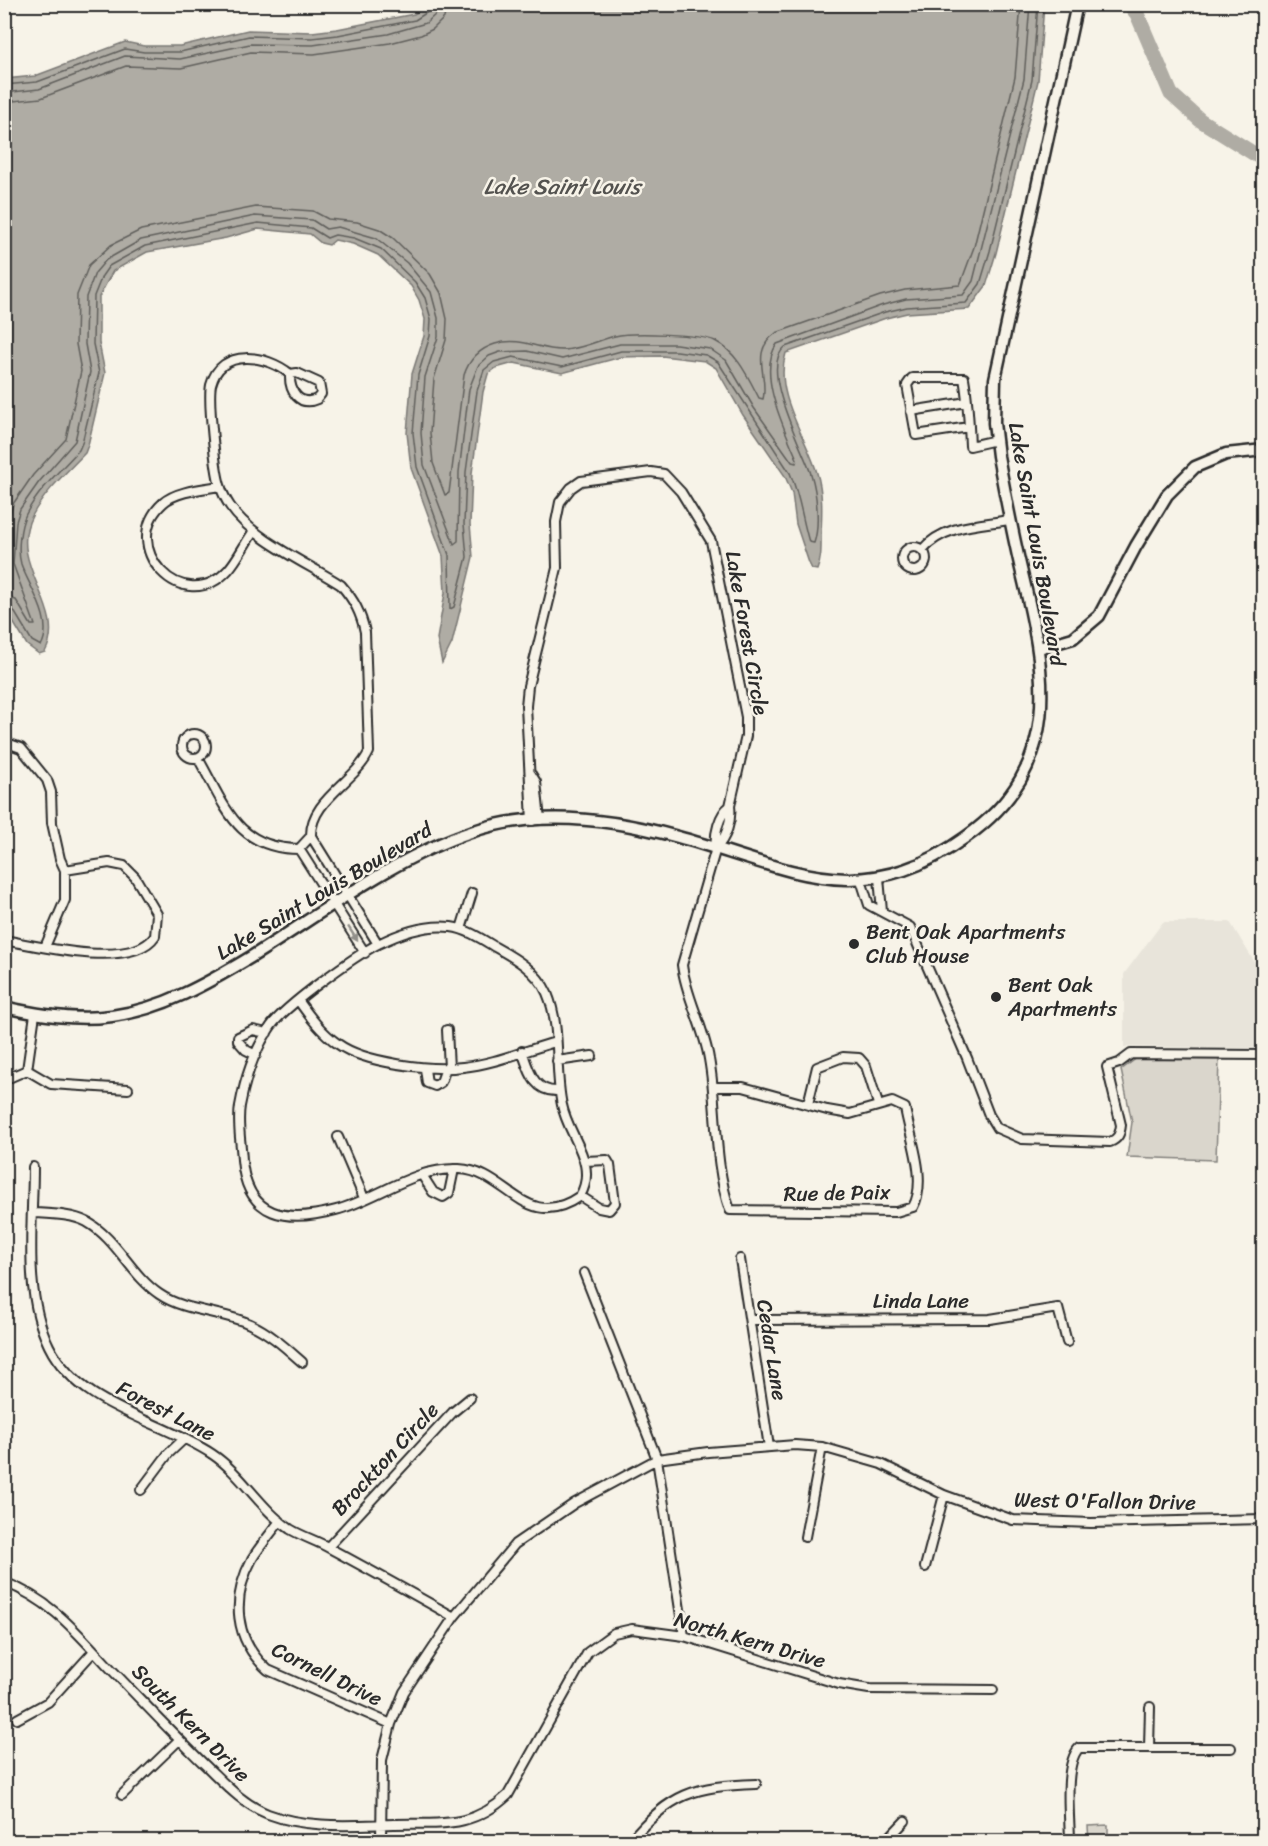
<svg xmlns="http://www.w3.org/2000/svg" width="1268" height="1846" viewBox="0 0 1268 1846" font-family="Sriracha,sans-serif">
<rect width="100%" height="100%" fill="#f7f3e8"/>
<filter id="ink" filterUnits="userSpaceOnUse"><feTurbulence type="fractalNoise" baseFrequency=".0167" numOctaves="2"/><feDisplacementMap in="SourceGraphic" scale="12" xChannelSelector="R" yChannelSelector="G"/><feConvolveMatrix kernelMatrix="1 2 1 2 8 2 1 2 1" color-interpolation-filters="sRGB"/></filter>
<g filter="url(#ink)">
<!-- built -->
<path fill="#e8e4da" d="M1163,922H1230L1263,976V1048L1124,1047V974Z"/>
<!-- green -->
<path fill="#dad6cc" stroke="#82807c" stroke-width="1.5" d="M1137,1058L1219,1059L1216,1160L1127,1157L1132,1122L1121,1070Z
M1108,1825V1841H1089L1088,1826Z"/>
<!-- water -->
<path fill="#afaca4" stroke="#7a7874" stroke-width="1.5" d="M1044,5L1038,81L996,253L986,286L969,309L907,313L886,318L786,353C773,393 806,436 817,473C823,492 822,513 821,533C821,546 822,558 817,570L812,569L809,563L796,524L792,493L785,476L743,415L716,368L705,361L662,356L621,357L562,373L514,363L496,368L488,374L483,392L472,473L470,524L473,557L452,643L442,663L437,639L445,593L443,556L411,468L407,433L412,374L424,336L425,319L419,300L411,286L378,255L353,244L335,240L329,245L321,243L310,234L258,229L226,238L147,252L113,271L99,297V343L105,373L88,445L85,453C66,473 45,491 32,516C6,564 69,609 45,652L39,654L27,645L4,607L5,79L35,76L125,42L144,46H180L248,30L312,32L337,29L414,14L427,5Z"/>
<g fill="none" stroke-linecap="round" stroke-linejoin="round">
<!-- shore -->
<path stroke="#605f5b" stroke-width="1.5" d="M4,85L37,82L125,49L144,52H180L249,36L312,38L338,35L415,20L429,11L431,4
M4,93L39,89L125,56L180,59L250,44L313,45L388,34L426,23L436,14L438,4
M4,102L41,98L126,66L181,68L251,52L314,54L390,43L421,35L433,29L444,18L447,4
M4,537L13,504L33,475L66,439L81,371L76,344L77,295L89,265L111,245L141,230L256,207L313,211L328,219L357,222L379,229L393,238L430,274L441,293L447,319L446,340L434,379L430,433L433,463L445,495L449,493L464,375C469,360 479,349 495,344C522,336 538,350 562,350C579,350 599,340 615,336C631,332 701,334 715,341C737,352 748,377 759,398L763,399C769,377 749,352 776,333L880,296L905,290L960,285L974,247L1015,77L1021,4
M4,597L16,600L31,625H35L13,564L16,522L20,509L39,482L75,441L90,372L85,344L86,297L95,273L106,260L141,240L255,216L312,220L326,229L338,227L376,238L407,263L431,292L438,318V337L425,377L421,433L424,465L454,544L458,541L459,472L469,389L478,366L489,356L500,352L527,351L562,359L620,344H676L710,349L726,360L754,408L792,462L796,463L797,459C785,430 756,373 777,344L883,305L906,299L963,295L973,281L1024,79L1030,4
M4,604L11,606L32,641L41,646C55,621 29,587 21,564C17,550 20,526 26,514C39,489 61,470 79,450L82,443L99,373L93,344L94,296L102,276L109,266L145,246L258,223L311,228L327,238L335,235L354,238L381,249L415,282L425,298L431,319L430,336L418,375L413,433L417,467L449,555L450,609L454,607L467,557L464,524L466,472L477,391L484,370L494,362L513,357L562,367L621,351H677L706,355L718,362L790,473C800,496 802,519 809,542L814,543C820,525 817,493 811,474C803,449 758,368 785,347L885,312L907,307L966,303L980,284L990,251L1032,80L1038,4"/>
<!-- river -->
<path stroke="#afaca4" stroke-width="15" d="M1129,4L1137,14L1171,94L1200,120L1264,160"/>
<!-- street casing -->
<g stroke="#2b2b2b" stroke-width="12">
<path id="street" d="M297,373L319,383L321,394L317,399C299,407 289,391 290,374Z
M290,374C267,355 221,347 211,385C208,400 215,469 220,485C222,492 226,500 230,506C253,540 307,563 341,585C354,600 361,613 365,632L369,752C355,782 310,800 311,836L378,944
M911,411L967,402
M969,427L916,435L907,385L912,378H964C968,400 969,423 970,446L996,440
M220,486C203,489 176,491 163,503C116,546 183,619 228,570C238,559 245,543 254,531
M902 559a12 12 0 1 1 24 0a12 12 0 1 1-24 0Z
M922,550C943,525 979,525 1009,520
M182 746a12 12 0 1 1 24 0a12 12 0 1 1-24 0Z
M4,742L21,748L47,780L51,792L52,823L60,859L65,870
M198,758C225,805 236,849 299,849L311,836
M531,774L536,782L540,820
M532,821L526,706L528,686L557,568L556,522L560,502L571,488L581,481L651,472L664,474L681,492L711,541L746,717V736L730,806C732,821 726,838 716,848
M299,849L365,953
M879,878L882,911
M861,880L869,905L910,927L967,1058L989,1115L997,1128L1022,1139L1110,1142C1118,1139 1120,1134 1121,1125L1107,1067L1119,1063L1131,1054L1264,1055
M461,929L472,893
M4,940C40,946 132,970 155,936L157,914L135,877L124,866L109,863L65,870V900L45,947
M298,1000C310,1017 321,1032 338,1044C364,1063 431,1071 463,1067C494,1064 526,1050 556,1042
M447,1030L449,1068
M522,1051C529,1071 534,1093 559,1091
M256,1055L246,1050L238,1041V1037L253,1030L267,1033
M557,1061L592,1056
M425,1069L427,1083L435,1086L441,1082L446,1068
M27,1070L51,1084L128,1089
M27,1070L35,1014
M4,1080L27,1070
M714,1087H743L827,1110L850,1114L892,1102L905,1108C910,1138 928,1180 913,1207L896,1212L730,1210C713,1162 718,1108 709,1059C704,1027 686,997 682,965L716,848C714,835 719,814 730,806
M808,1104L817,1067L843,1057L859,1058L866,1066L878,1104
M338,1137L364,1198
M33,1167C33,1224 23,1293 49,1346C79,1407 159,1419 212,1454C242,1474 260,1509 290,1529C303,1537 318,1541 331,1549C372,1571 413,1594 454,1617
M422,1175L433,1192L443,1197L449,1193L454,1169
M580,1196C599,1164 568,1136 562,1105C554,1069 562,1028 547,993C537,971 515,958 495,947C482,939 467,929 451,927C427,924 400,933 378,944C355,956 286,1005 271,1026C255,1049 245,1078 240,1106C237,1123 241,1142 242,1160C247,1218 287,1223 336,1210C377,1199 414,1167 459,1169C508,1171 525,1234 580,1196L599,1208L609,1210L615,1203L610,1165L607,1160L585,1161
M33,1213C50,1214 72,1214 87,1222C117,1239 131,1275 159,1294C185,1312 222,1311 250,1324C270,1333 286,1348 302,1362
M740,1259L769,1447
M584,1273L657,1459L684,1636
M750,1320L990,1319L1058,1308L1067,1342
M141,1490L168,1454L185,1438
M280,1521C271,1533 260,1546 252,1559C231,1598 234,1640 268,1670L391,1724
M805,1537L822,1447
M328,1547L453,1412L470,1398
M925,1567L944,1495
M4,1582C53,1601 77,1633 112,1670C142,1701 172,1733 204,1764C223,1782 242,1804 268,1814C308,1829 352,1825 394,1824C440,1823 472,1829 508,1795L588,1652L614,1633L632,1629L684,1636L839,1684L869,1689L993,1690
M17,1719L48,1702L94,1651
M1149,1748L1150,1707
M122,1795L179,1740
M381,1842L382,1760L391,1724L404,1692L454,1617L515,1544L575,1503L657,1459L708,1452L795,1445L822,1447L881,1464L944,1495L1013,1520L1091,1523L1264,1519
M629,1842C670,1793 695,1786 756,1784
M885,1842L905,1821
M1070,1842C1070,1818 1063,1765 1079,1748H1231"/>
</g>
<!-- secondary casing -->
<g stroke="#2b2b2b" stroke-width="15">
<path id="secondary" d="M1039,648L1073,638L1099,616L1136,546L1167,495L1195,467L1226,454L1264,450
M4,1007C39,1015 76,1021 112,1016C163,1009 208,983 251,957C319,915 395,857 471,832C536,809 613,819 678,837C788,867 859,914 966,837C1066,766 1046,672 1021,569C1012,531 1005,494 998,456L994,423L995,379L1077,4"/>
</g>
<!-- street -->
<use href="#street" stroke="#f7f3e8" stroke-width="8"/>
<!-- secondary -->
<use href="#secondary" stroke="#f7f3e8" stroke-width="10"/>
</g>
<!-- one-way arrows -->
<defs><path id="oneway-solid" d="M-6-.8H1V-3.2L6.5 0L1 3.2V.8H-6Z" transform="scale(1.5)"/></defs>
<use fill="#918f8a" href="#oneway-solid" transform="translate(353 934) rotate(57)"/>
</g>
<!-- markers -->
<g fill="#2b2b2b" stroke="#f7f3e8" stroke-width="2">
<circle cx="854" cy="944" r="6"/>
<circle cx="996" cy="997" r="6"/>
</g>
<g text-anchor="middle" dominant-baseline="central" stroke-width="5" stroke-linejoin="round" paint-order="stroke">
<!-- street labels -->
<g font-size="21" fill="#2b2b2b" stroke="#f7f3e8">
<text transform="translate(1037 544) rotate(80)">Lake Saint Louis Boulevard</text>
<text transform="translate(747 633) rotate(80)">Lake Forest Circle</text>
<text transform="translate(324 891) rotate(-31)">Lake Saint Louis Boulevard</text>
<text transform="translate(837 1193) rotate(-1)">Rue de Paix</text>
<text x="921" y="1301">Linda Lane</text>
<text transform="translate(772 1350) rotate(81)">Cedar Lane</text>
<text transform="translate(166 1411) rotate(27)">Forest Lane</text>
<text transform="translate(385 1459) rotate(-47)">Brockton Circle</text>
<text transform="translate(1105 1501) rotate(1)">West O'Fallon Drive</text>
<text transform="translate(750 1640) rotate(16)">North Kern Drive</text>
<text transform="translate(327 1674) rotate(26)">Cornell Drive</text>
<text transform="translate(191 1723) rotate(45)">South Kern Drive</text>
</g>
<!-- poi labels -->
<g font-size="21" fill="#2b2b2b" stroke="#f7f3e8" text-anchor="start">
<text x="866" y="932">Bent Oak Apartments<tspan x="866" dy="24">Club House</tspan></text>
<text x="1008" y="985">Bent Oak<tspan x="1008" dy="24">Apartments</tspan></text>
</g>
<!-- water labels -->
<g font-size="22" font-style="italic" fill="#53524f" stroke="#f7f3e8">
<text x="562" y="186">Lake Saint Louis</text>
</g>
</g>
<!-- margin -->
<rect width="1268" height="1846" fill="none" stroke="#f7f3e8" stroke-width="24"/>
<rect x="12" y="12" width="1244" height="1822" fill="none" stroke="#2b2b2b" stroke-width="2" filter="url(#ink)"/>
</svg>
